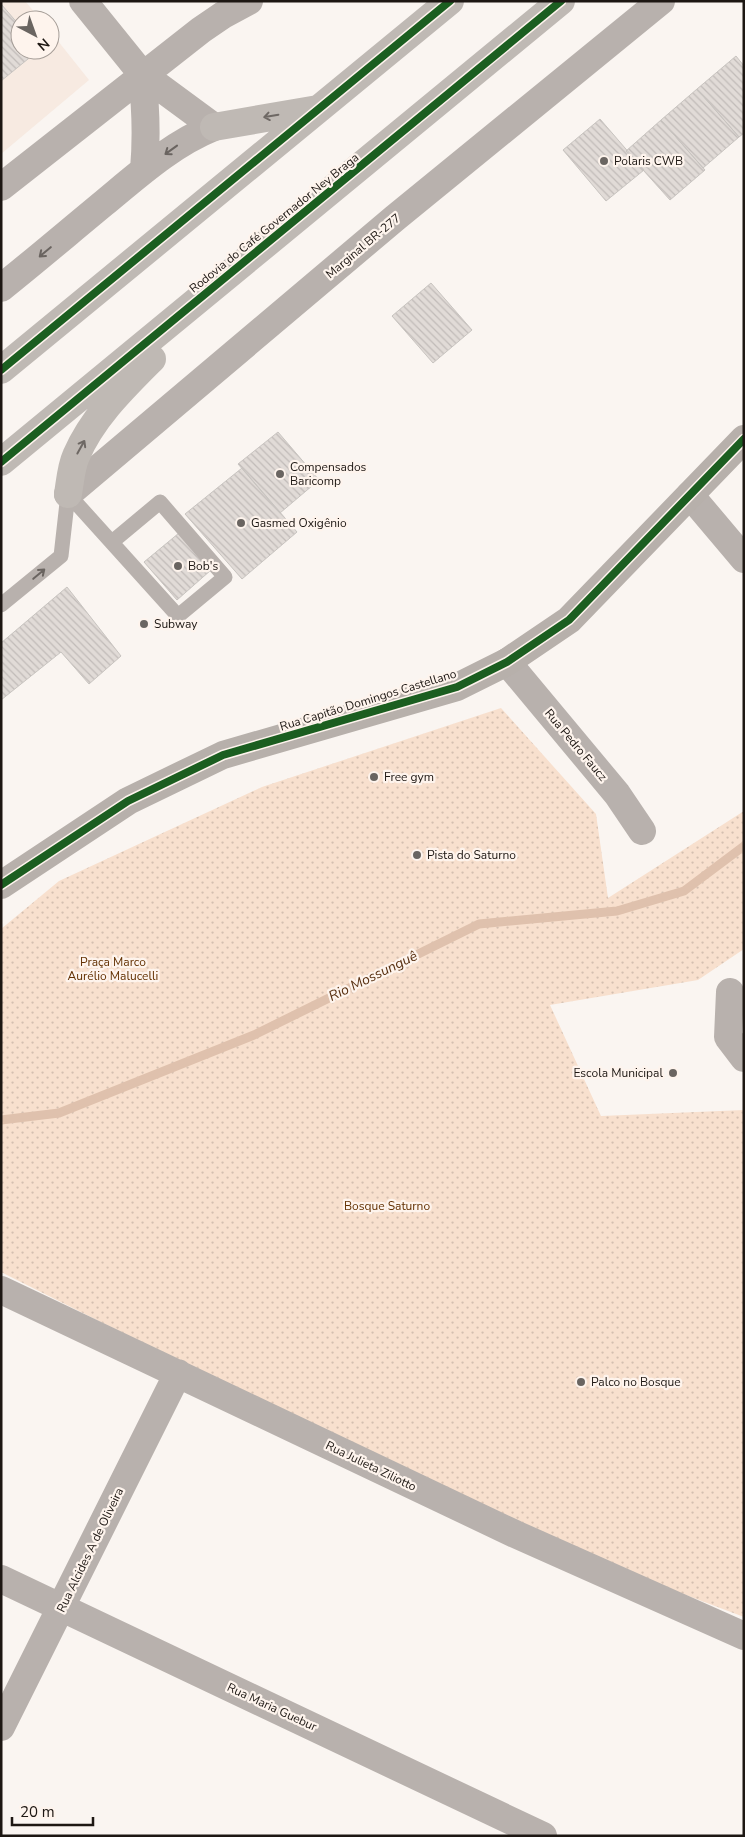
<svg xmlns="http://www.w3.org/2000/svg" width="745" height="1837" viewBox="0 0 745 1837" font-family="'Nunito Sans',sans-serif">
<defs>
<pattern id="park-dots" width="8" height="8" patternUnits="userSpaceOnUse" patternTransform="scale(1.25)"><rect width="8" height="8" fill="#f8e0ce"/><path d="M2 2h.1M6 6h.1" fill="none" stroke="#d4bfb0" stroke-width="1.8" stroke-linecap="round"/></pattern>
<pattern id="building-back-hatch" width="6" height="6" patternUnits="userSpaceOnUse" patternTransform="scale(1.25)"><rect width="6" height="6" fill="#e1dbd7"/><path d="M-1 5l2 2M0 0l6 6M5-1l2 2" fill="none" stroke="#c1bbb8"/></pattern>
</defs>
<rect width="100%" height="100%" fill="#faf5f1"/>
<!-- built -->
<path fill="#f7eae1" d="M1,1H25L41,20H20V50H50V31L89,80L1,154Z"/>
<!-- park -->
<path fill="url(#park-dots)" d="M501,708L596,814L608,898L744,811V949L698,980L550,1005L601,1116L744,1110V1617L522,1533L1,1272V929L59,881L262,787Z"/>
<g fill="none" stroke-linecap="round" stroke-linejoin="round">
<!-- stream -->
<path stroke="#dfc1ad" stroke-width="9" d="M1,1120L59,1113L254,1035L479,924L617,911L684,891L744,846"/>
</g>
<!-- building -->
<path fill="url(#building-back-hatch)" stroke="#c8c4c0" d="M1,4L20,26V50H39L1,81Z
M736,56L744,66V133L739,137L697,89Z
M697,89L739,137L703,168L661,120Z
M600,119L644,170L606,201L563,150Z
M661,120L705,170L670,200L626,151Z
M431,283L472,330L433,363L392,316Z
M278,432L319,480L280,513L238,464Z
M242,468L297,532L242,579L185,514Z
M179,533L211,570L177,600L144,562Z
M67,587L121,656L89,684L61,652L1,700V643Z"/>
<g fill="none" stroke-linecap="round" stroke-linejoin="round">
<!-- lane -->
<path stroke="#b8b1ad" stroke-width="15" d="M68,494L178,616L225,577L160,502L112,542
M1,605L61,556L68,494"/>
<!-- street -->
<path stroke="#b8b1ad" stroke-width="28" d="M83,1L142,74L214,127
M142,74C146,108 147,136 144,170
M1,187L201,30L223,15L249,1
M1,288C36,260 70,231 104,203C139,174 172,144 214,127
M68,494L395,218L661,1
M690,495L744,559
M507,662L617,794L642,831
M730,992L728,1037L744,1058
M1,1290L515,1534L744,1636
M1,1579L543,1836
M1,1727L178,1373"/>
<!-- secondary -->
<path stroke="#b7b0ab" stroke-width="28" d="M1,885L128,801L223,755L457,687L507,662L569,620L744,439"/>
<!-- highway -->
<path stroke="#bfb9b4" stroke-width="28" d="M214,127L318,109
M1,370L450,1
M1,462L561,1
M68,494C70,482 71,467 76,456C92,418 123,388 152,359"/>
<!-- cycleway casing -->
<g stroke="#fef4ed" stroke-width="11">
<path id="cycleway" d="M1,370L450,1
M1,462L561,1
M1,885L128,801L223,755L457,687L507,662L569,620L744,439"/>
</g>
<!-- cycleway -->
<use href="#cycleway" stroke="#1b5e20" stroke-width="8"/>
</g>
<!-- one-way arrows -->
<defs><path id="oneway-shaft" d="M-6 0H5M1.5-3L5.5 0L1.5 3" fill="none" stroke-width="1.6" stroke-linecap="round" stroke-linejoin="round" transform="scale(1.25)"/></defs>
<g stroke="#6e6864">
<use href="#oneway-shaft" transform="translate(271 116) rotate(170)"/>
<use href="#oneway-shaft" transform="translate(81 447) rotate(-61)"/>
</g>
<g stroke="#6a6460">
<use href="#oneway-shaft" transform="translate(171 150) rotate(144)"/>
<use href="#oneway-shaft" transform="translate(45 252) rotate(140)"/>
<use href="#oneway-shaft" transform="translate(39 574) rotate(-40)"/>
</g>
<!-- markers -->
<g fill="#6a6561" stroke="#fef4ed" stroke-width="2">
<circle cx="604" cy="161" r="5"/>
<circle cx="280" cy="474" r="5"/>
<circle cx="241" cy="523" r="5"/>
<circle cx="178" cy="566" r="5"/>
<circle cx="144" cy="624" r="5"/>
<circle cx="374" cy="777" r="5"/>
<circle cx="417" cy="855" r="5"/>
<circle cx="673" cy="1073" r="5"/>
<circle cx="581" cy="1382" r="5"/>
</g>
<g text-anchor="middle" dominant-baseline="central" stroke-width="4.5" stroke-linejoin="round" paint-order="stroke">
<!-- poi labels -->
<g font-size="12" fill="#1d1713" stroke="#fef4ed" text-anchor="start">
<text x="614" y="161">Polaris CWB</text>
<text x="290" y="467">Compensados<tspan x="290" dy="14">Baricomp</tspan></text>
<text x="251" y="523">Gasmed Oxigênio</text>
<text x="188" y="566">Bob's</text>
<text x="154" y="624">Subway</text>
<text x="384" y="777">Free gym</text>
<text x="427" y="855">Pista do Saturno</text>
<text x="663" y="1073" text-anchor="end">Escola Municipal</text>
<text x="591" y="1382">Palco no Bosque</text>
</g>
<!-- street labels -->
<g font-size="12" fill="#1d1713" stroke="#fef4ed">
<text transform="translate(274 223) rotate(-39)">Rodovia do Café Governador Ney Braga</text>
<text transform="translate(363 246) rotate(-40)">Marginal BR-277</text>
<text transform="translate(368 700) rotate(-17)">Rua Capitão Domingos Castellano</text>
<text transform="translate(576 745) rotate(50)">Rua Pedro Faucz</text>
<text transform="translate(371 1466) rotate(26)">Rua Julieta Ziliotto</text>
<text transform="translate(90 1550) rotate(-64)">Rua Alcides A de Oliveira</text>
<text transform="translate(272 1707) rotate(25)">Rua Maria Guebur</text>
</g>
<!-- park labels -->
<g font-size="12" fill="#633102" stroke="#fef4ed">
<text x="113" y="962">Praça Marco<tspan x="113" dy="14">Aurélio Malucelli</tspan></text>
<text x="387" y="1206">Bosque Saturno</text>
</g>
<!-- water labels -->
<g font-size="14" font-style="italic" fill="#572f10" stroke="#fef4ed">
<text transform="translate(373 976) rotate(-26)">Rio Mossunguê</text>
</g>
</g>
<!-- border -->
<rect width="745" height="1837" fill="none" stroke="#1d1713" stroke-width="5"/>
<!-- north arrow -->
<g transform="translate(35 35) rotate(139)"><circle r="24" fill="#fef4ed" stroke="#a49c96"/>
<path d="M0-4L9 19L0 12L-9 19Z" fill="#6a6561"/>
<text y="-8" font-size="14" font-weight="bold" text-anchor="middle" fill="#1d1713">N</text>
</g>
<!-- scale -->
<path d="M12 1817v8h81v-8" fill="none" stroke="#1d1713" stroke-width="2.5"/>
<text x="20" y="1817" font-size="15" fill="#1d1713" stroke="#fef4ed" stroke-width="4" paint-order="stroke">20 m</text>
</svg>
